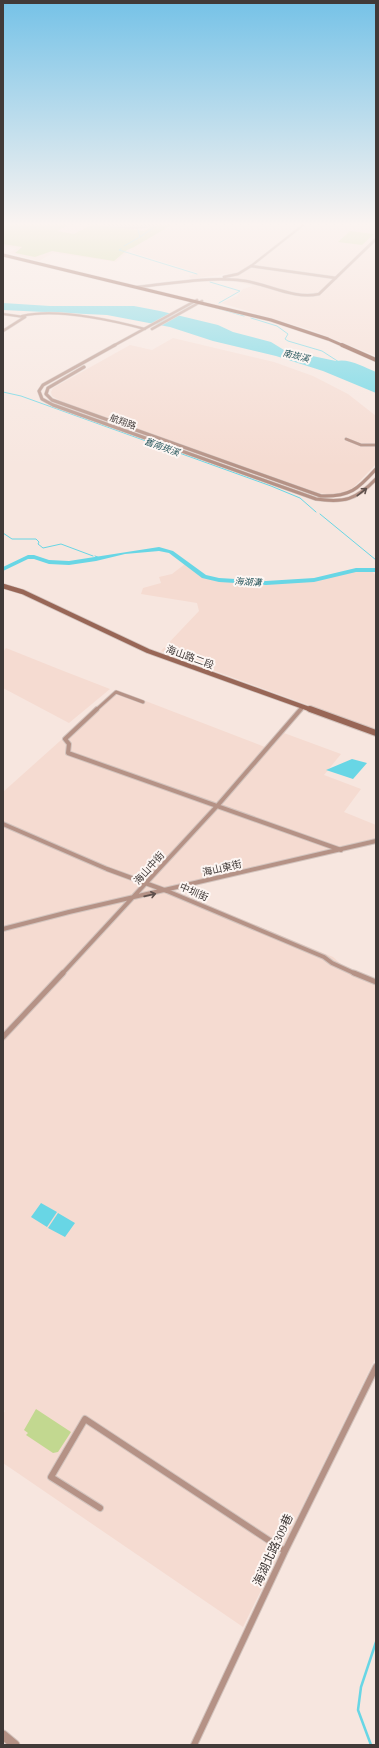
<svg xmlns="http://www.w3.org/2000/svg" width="379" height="1748" viewBox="0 0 379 1748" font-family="'Times New Roman','Noto Sans TC',serif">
<rect width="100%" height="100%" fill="#f7e6df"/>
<!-- built -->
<path fill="#f5dbd1" d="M3,222H376V356L311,330L221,303L237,296L243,289L253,286L237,282L238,281L226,274L191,279L189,276L198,273L131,252L134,251L131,250L116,262L53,253L39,261L9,253L17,248L3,246Z
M173,338L274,362L313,376L348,394L376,416V464L352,489L344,494L333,495L319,493L64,403L52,396L51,392L53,388L130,345L152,350Z
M185,564L204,577L219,580L266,583L314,580L356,570L370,569L376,576V730L161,651L199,611L197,603L141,594L143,588L161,583L159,577L172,574Z
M6,648L61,670L110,689L69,723L3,688V652Z
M117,690L270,749L284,733L341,754L324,775L361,789L344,812L376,825V838L167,888L333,957L342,965L376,980V1357L243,1627L3,1463V1414L5,1411L3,1409V792Z"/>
<!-- green -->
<path fill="#c2d890" d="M3,222H74L57,231L74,234L93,224L158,233L134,247L127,250L114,261L52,251L35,257L15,253L22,247L3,244Z
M159,222H176L158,233L144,231Z
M350,231L374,234L362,245L338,242Z
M36,1409L71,1432L58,1452L53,1453L26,1435L28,1433L24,1430Z"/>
<!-- water -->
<path fill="#68d6e5" d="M3,303L50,306H134L160,311L218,325L233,332L271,342L284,350L336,361C349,358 364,367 376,372V393L323,371L276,356L213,341L170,327L107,315L3,310Z
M352,759L367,763L353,779L326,770Z
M41,1203L57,1212L47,1227L31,1217Z
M58,1213L75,1223L65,1237L48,1228Z"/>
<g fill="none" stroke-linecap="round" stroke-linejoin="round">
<!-- stream-far1 -->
<path stroke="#68d6e5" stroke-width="1" d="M140,237L156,226
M124,246L140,237L137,226L140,222
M121,249L119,250L197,274
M210,282L240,291L219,303
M213,307L244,316
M251,318L277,326L288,334L285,339L288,341L322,351L339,362
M3,392L21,396L271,486L300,498L316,512
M320,514L376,560
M3,533L12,539H36L39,542L38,544L43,548L61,544L93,556
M95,556L100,558"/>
<!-- stream -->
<path stroke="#68d6e5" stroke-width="2.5" d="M371,1745L358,1710L361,1687L376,1642"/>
<!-- river -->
<path fill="#68d6e5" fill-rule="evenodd" d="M159,547L173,551L206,575L219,578L266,581L314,578L356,568H376V572H356L314,582L266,585L219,582L202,578L169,553L159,551L125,554L96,561L69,565L49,564L34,559H28L3,571V567L28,555H34L49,560L69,561Z"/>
<!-- taxiway -->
<path fill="#bcaea8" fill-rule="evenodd" d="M99,222L138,225L162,222C149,232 112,230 99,222Z"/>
<!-- minor-far5 casing -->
<g stroke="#d3c4be" stroke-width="3">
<path id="minor-far5" d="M355,222L376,225
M251,266L307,222
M3,314L24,317
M22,316C55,308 111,320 145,329"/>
</g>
<!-- minor-far4 casing -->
<g stroke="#d3c4be" stroke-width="3.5">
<path id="minor-far4" d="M346,439L361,445H376"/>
</g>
<!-- minor-far3 casing -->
<g stroke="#d3c4be" stroke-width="4.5">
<path id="minor-far3" d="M96,710L116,692L143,702
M300,710L303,707"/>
</g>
<!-- minor-far2 casing -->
<g stroke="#d3c4be" stroke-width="6">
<path id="minor-far2" d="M97,709L65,739L69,744L68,753L341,850
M3,824L107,869L167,891L324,957L332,963L356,974
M3,929L69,912L376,841
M62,974L218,805L301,709"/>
</g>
<!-- minor-far1 casing -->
<g stroke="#d3c4be" stroke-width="7">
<path id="minor-far1" d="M354,973L376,982
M3,1037L63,973"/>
</g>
<!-- minor casing -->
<g stroke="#d3c4be" stroke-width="8">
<path id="minor" d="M100,1508L51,1477L85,1419L285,1551
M194,1745L285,1551L376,1367"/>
</g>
<!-- tertiary-far2 casing -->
<g stroke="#d3c4be" stroke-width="3.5">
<path id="tertiary-far2" d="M224,277L238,274L251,266L336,278
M137,287C170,284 204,277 238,280C265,282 292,300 319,294L376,239
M152,329L202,301
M3,331L25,317
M113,346L197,300"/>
</g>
<!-- tertiary-far1 casing -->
<g stroke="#d3c4be" stroke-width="4">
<path id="tertiary-far1" d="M115,345L43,385L39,391L42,399L53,405L316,499C344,503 356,500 376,479
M84,367L48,388L46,394L52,400L321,496C350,497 358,489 376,469"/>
</g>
<!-- tertiary casing -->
<g stroke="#d3c4be" stroke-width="11">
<path id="tertiary" d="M3,1735L15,1745"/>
</g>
<!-- secondary-far1 casing -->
<g stroke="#d3c4be" stroke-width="6">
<path id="secondary-far1" d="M3,586L23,592L148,651L312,710"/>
</g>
<!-- secondary casing -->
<g stroke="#d3c4be" stroke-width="8">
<path id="secondary" d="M310,709L376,733"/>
</g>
<!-- primary-far1 casing -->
<g stroke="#d3c4be" stroke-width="4">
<path id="primary-far1" d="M3,255L271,320L328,339L344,346"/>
</g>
<!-- primary casing -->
<g stroke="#d3c4be" stroke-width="5">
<path id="primary" d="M342,345L376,360"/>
</g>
<!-- minor-far5 -->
<use href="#minor-far5" stroke="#b59286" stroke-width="2"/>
<!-- minor-far4 -->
<use href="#minor-far4" stroke="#b59286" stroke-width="2.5"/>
<!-- minor-far3 -->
<use href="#minor-far3" stroke="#b59286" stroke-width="3"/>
<!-- minor-far2 -->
<use href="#minor-far2" stroke="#b59286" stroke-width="4"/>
<!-- minor-far1 -->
<use href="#minor-far1" stroke="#b59286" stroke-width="5"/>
<!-- minor -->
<use href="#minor" stroke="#b59286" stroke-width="6"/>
<!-- tertiary-far2 -->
<use href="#tertiary-far2" stroke="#b59286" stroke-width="2.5"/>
<!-- tertiary-far1 -->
<use href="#tertiary-far1" stroke="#b59286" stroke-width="3"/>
<!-- tertiary -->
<use href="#tertiary" stroke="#b59286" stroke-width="9"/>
<!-- secondary-far1 -->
<use href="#secondary-far1" stroke="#986656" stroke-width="4.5"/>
<!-- secondary -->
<use href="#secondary" stroke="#986656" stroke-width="6"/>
<!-- primary-far1 -->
<use href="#primary-far1" stroke="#824734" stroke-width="3"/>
<!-- primary -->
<use href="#primary" stroke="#824734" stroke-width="4"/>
</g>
<!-- one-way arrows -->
<defs><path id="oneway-shaft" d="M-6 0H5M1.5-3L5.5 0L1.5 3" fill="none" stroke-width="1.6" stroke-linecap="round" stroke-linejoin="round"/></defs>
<g stroke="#5e504c">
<use href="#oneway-shaft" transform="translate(362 492) rotate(-38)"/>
<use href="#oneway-shaft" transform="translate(150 895) rotate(-13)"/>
</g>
<!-- sky -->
<linearGradient id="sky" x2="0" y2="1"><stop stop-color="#75c2e7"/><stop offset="0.48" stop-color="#fbf4f1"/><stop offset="1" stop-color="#fbf4f1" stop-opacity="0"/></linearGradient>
<rect width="379" height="467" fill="url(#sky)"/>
<g text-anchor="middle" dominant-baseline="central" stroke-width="4" stroke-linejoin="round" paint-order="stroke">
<!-- far-water labels -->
<g font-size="9" font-style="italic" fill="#235359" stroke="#fdf6f3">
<text transform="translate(296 356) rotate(14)">南崁溪</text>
<text transform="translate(162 447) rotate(20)">舊南崁溪</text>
<text transform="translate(248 582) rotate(3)">海湖溝</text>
</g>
<!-- far-street labels -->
<g font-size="9" fill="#413a38" stroke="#fdf6f3">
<text transform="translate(123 422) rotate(20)">航翔路</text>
</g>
<!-- street labels -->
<g font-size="10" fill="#413a38" stroke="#fdf6f3">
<text transform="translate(190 657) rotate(20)">海山路二段</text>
<text transform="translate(149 868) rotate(-48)">海山中街</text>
<text transform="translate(222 868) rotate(-13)">海山東街</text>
<text transform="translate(194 892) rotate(23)">中圳街</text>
</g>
<!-- near-street labels -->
<g font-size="12" fill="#413a38" stroke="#fdf6f3">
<text transform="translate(273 1550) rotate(-65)">海湖北路309巷</text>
</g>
</g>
<!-- border -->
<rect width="379" height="1748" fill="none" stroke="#413a38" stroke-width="8"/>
</svg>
